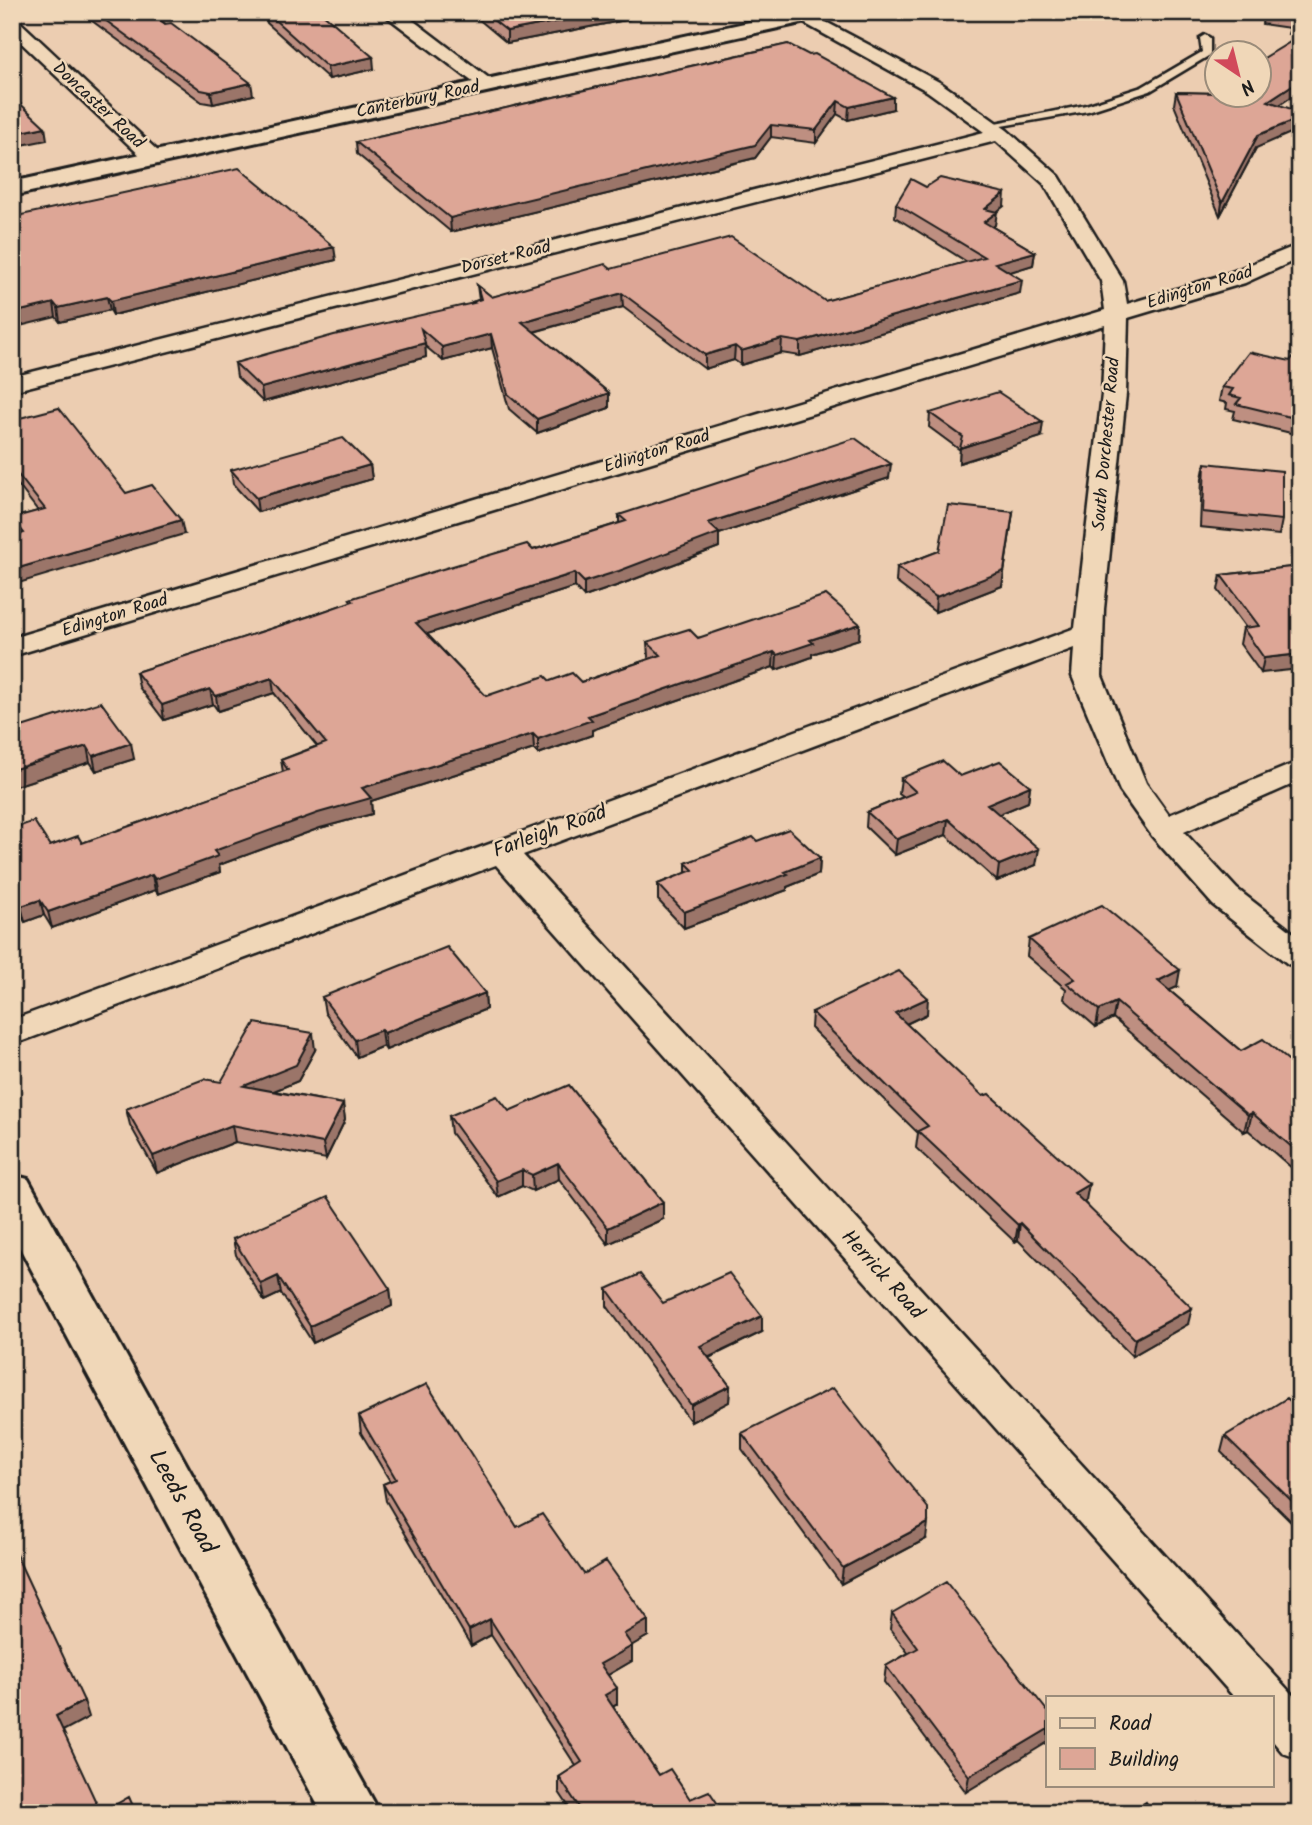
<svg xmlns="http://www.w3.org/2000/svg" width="1312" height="1825" viewBox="0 0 1312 1825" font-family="Kalam,sans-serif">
<rect width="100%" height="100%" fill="#eccdb1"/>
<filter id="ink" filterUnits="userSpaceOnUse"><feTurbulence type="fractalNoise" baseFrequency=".0143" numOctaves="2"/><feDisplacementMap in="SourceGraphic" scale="14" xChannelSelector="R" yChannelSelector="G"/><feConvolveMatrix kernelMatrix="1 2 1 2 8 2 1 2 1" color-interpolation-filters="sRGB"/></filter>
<g filter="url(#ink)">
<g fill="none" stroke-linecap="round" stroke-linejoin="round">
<!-- service casing -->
<g stroke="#1c1c1c" stroke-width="5">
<path id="service" d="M1205,35L1210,38V55L1150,91L1088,111L990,128L985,125L1086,105L1142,87L1202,52L1200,38Z"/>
</g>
<!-- minor casing -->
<g stroke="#1c1c1c" stroke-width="5">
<path id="minor" d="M381,12H402L498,85L489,91L482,89Z
M784,12H807L941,83L1007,130L1059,176L1123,281L1127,304L1229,273L1300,244V258L1245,283L1128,318L1126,394L1104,609L1102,676L1146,783L1169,815L1300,761V781L1184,832L1237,889L1300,938V967L1288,964L1213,905L1152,836L1120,791L1072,676L1074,648L523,855L1300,1703V1759L1283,1753L1272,1740V1697H1234L496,865L12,1045V1020L1075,628L1102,394L1105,325L12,656V638L1105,310L1101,281L1044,184L996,141L12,391V377L984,132L927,91Z
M12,19L18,20L161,154L164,158L161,162H147L12,34Z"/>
</g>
<!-- tertiary casing -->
<g stroke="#1c1c1c" stroke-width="6">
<path id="tertiary" d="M795,12H834L824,18L12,196V182Z
M12,1175L28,1179L380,1813H322L12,1233Z"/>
</g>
<!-- service -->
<use href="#service" fill="#f0d7b8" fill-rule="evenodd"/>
<!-- minor -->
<use href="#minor" fill="#f0d7b8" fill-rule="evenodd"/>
<!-- tertiary -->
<use href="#tertiary" fill="#f0d7b8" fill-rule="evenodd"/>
</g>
<!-- wall -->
<path fill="#be8f81" stroke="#1c1c1c" stroke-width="2" d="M80,12H151L253,95L213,104L202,102Z
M264,12H321L374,69L329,79L267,23L266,14Z
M470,12H667L507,43Z
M1264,12H1300V91L1279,105L1220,216L1174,105L1176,92L1259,94L1299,36L1288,34L1290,28L1262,24Z
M788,44L893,109L848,120L837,114L816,143L771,137L755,158L451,232L357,154L356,142Z
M926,187L1004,206L996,212L995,225L993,227L1035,252L1033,265L1009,272L1020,293L800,356L781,353L741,365L734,360L705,369L623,307L534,332L609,393V408L537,433L509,409L492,348L443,361L425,346L426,357L263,402L237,377L235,363L472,304V302L479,300L477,285L492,297L611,269L825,301L967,262L895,217L896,204Z
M12,217L336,260L113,315L110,310L60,322L56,317Z
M1290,361L1300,427L1295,434L1233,419L1235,411L1226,409L1227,403L1219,401L1222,387Z
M930,413L1041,437L959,463L960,450L929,427Z
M12,420L126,493L184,534L17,535L15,533L12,518L38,511L12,477Z
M1205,463L1282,520L1279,535L1200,527L1202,478Z
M370,465L372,479L258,512L233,484L231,470Z
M889,478L719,534V547L619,585L584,597L575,587L427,634L486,696L550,681L581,682L649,659L648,657L647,642L860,624L859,639L812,654V657L776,670L773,667L592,730V735L538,754L534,749L371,801L372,814L320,828L219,865L220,872L158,894L155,890L52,928L44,915L25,922L12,901V829L50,846L82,843L283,772L281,760L317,746L274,693L218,711L213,704L164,720L139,687L136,672L310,616L351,602L350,599L533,550L619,523V515Z
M1013,512L1002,586L935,612L896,582L897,567L939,551Z
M1300,566L1261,673L1240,644L1243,628H1246L1218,590L1221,575Z
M101,702L134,759L96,771L90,762L12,787Z
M901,778L1030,786L1028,802L999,814L1036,865L997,881L946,835L895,855L866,827L867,812L903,797L899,794Z
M757,841L820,858L819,874L787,887V890L684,928L658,900V884L686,873V863Z
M1029,939L1177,987L1169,990L1241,1051L1300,1070V1175L1248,1130L1244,1132L1113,1018L1096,1027L1064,999L1066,989L1027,956Z
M485,993L486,1009L386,1050L383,1046L357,1057L325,1013L322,997Z
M812,1012L927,1014L906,1024L1086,1200L1084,1202L1188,1324L1132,1356L1018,1240L1015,1242L916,1148L918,1133L811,1028Z
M315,1050L298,1081L274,1091L343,1104L345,1120L326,1159L235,1142L157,1173L130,1125L126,1109L221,1082Z
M509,1111L663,1219L608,1244L559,1179L533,1191L522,1186L498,1197L451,1133L449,1116Z
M233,1239L390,1289L392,1306L313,1343L281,1293L264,1301L236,1255Z
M607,1289L663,1303L762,1332L709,1358L730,1386L729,1402L691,1422L607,1306Z
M1300,1410V1530L1221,1452L1225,1436Z
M359,1416L584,1574L648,1636L632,1645V1661L608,1675L617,1704L613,1707L659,1775L690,1799L724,1813H573L559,1792V1777L576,1766L491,1635L471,1646L386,1501L383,1484L390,1481L361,1433Z
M742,1433L926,1539L841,1584L742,1449Z
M892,1613L1048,1712L966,1792L884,1682L886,1666L908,1653L890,1629Z"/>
<!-- shaded-wall -->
<path fill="#9b7469" stroke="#1c1c1c" stroke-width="2" d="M607,12H667L507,43V31Z
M373,57L374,69L329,79L327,67Z
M1300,80V91L1266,114L1268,101Z
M251,83L253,95L213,104L211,92Z
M893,97V109L848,120L849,107Z
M838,101L837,114L816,143V130Z
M1300,118V129L1256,148L1220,216L1222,203L1258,135Z
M771,125V137L755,158L451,232L450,218Z
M45,127L47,140L12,147V134Z
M1005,193L1004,206L984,222L985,209Z
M997,212L995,225L983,235L984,222Z
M334,247L336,260L113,315L111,301Z
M1035,252L1033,265L994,277L995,263Z
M1022,280L1020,293L800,356V342Z
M622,293L623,307L522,335V322Z
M107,297L110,310L60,322L58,308Z
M54,303L56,317L12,328V313Z
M491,334L492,348L443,361L442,347Z
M782,339L781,353L741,365V351Z
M425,343L426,357L263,402L261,388Z
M735,346L734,360L705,369V355Z
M609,393V408L537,433V419Z
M1300,417V427L1295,434L1298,419Z
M1043,422L1041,437L959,463L960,448Z
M891,464L889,478L719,534V547L619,585L584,597V582L708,523Z
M370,465L372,479L258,512L256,498Z
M1013,512L1002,586L935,612L936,597Z
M181,520L184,534L12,585V570Z
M575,573V587L418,637L416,623Z
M860,624L859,639L812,654V657L776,670L777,655L810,640Z
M774,652L773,667L592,730V735L538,754V739L588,716Z
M1300,654V669L1261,673L1264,658Z
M272,678L274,693L218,711L216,696Z
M210,689L213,704L164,720L162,705Z
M533,734L534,749L371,801L372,814L320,828L219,865L220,872L158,894L155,879L214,851L362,788Z
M131,743L134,759L96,771L93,756Z
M87,746L90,762L12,787V770Z
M1030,786L1028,802L985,820L987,804Z
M948,819L946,835L895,855L897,839Z
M1039,849L1036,865L997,881L999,865Z
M820,858L819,874L787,887V890L684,928V912Z
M152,875L155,890L52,928L48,912Z
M40,900L44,915L25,922L21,906Z
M1180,970L1177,987L1155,997L1158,981Z
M485,993L486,1009L386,1050L384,1033Z
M928,998L927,1014L893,1030L895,1013Z
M1116,1002L1113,1018L1096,1027L1099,1010Z
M381,1030L383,1046L357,1057L355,1040Z
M313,1033L315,1050L298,1081L247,1102L244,1086Z
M343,1104L345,1120L326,1159L323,1143Z
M1252,1113L1248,1130L1244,1132L1248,1115Z
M232,1125L235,1142L157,1173L153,1156Z
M558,1163L559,1179L533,1191L532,1175Z
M522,1170V1186L498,1197L496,1181Z
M1089,1184L1086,1200L1071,1209L1074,1193Z
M663,1202V1219L608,1244V1228Z
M1020,1223L1018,1240L1015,1242L1018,1225Z
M278,1276L281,1293L264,1301L261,1284Z
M390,1289L392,1306L313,1343L310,1326Z
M1192,1308L1188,1324L1132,1356L1135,1339Z
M762,1316V1332L699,1362L700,1346Z
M730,1386L729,1402L691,1422V1405Z
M928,1523L926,1539L841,1584L843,1568Z
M490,1619L491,1635L471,1646L469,1630Z
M648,1620V1636L624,1650V1634Z
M632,1646V1661L601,1679L600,1664Z
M617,1688V1704L606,1711L605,1695Z
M84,1701L89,1717L61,1732L56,1716Z
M1048,1729V1742L966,1792L969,1776Z"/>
<!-- building -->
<path fill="#dda696" stroke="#1c1c1c" stroke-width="2" d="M94,12H151L165,24L171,23L251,83L211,92L201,90Z
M266,12H321L373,57L327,67Z
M483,12H607L507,31Z
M1266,12H1300V24L1291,23L1296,17Z
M1300,36V80L1268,101L1300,112V118L1258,135L1222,203L1176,92L1217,93V94H1259V61Z
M788,44L809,55L815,54L893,97L849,107L838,101L816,130L771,125L755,145L450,218L356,142Z
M12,96L45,127L12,134Z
M239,168L334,247L111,301L107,297L58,308L54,303L12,313V217Z
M940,178L1005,193L985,209L997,212L984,222L1035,252L995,263L1022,280L800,342L782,339L741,351L735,346L705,355L622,293L522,322L609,393L537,419L508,394L491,334L442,347L421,329L425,343L261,388L235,363L334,335L474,303L472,302L481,299L477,285L492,297L605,264L611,269L731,237L825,301L984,257L896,204L911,179L926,187Z
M1300,348V417L1298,419L1236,404L1241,398L1229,395L1233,389L1222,387L1249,352L1290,361Z
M998,392L1043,422L960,448L963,437L930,413Z
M59,408L126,493L152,485L181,520L12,570V537L24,533L12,518L45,509L12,467V420Z
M343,438L370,465L256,498L231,470Z
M855,438L891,464L708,523L719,533L619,571L584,582L575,573L416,623L486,696L545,676L550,681L572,673L581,682L661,655L647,642L689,629L698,638L826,595L860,624L810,640L813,643L777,655L774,652L588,716L592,720L538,739L533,734L362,788L371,798L318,813L214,851L218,856L155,879L152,875L48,912L40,900L21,906L12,892V829L34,821L50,846L78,836L82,843L288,770L281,760L326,743L272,678L216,696L210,689L162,705L136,672L310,616L353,601L350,599L429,573L527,544L533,550L626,521L619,515Z
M1205,463L1282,471V520L1203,512Z
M948,505L1013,512L1004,571L936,597L897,567L939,551Z
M1300,566V654L1264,658L1243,628L1259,626L1221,575Z
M101,702L131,743L93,756L87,746L12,770V730Z
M943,761L960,776L1000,761L1030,786L987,804L1039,849L999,865L948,819L897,839L867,812L916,792L901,778Z
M789,829L820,858L785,872L788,874L684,912L658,884L693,870L686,863L753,837L757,841Z
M1102,905L1180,970L1158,981L1241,1051L1263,1039L1300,1070V1154L1252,1113L1248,1115L1116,1002L1099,1010L1067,983L1075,979L1029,939Z
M447,947L485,993L384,1033L381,1030L355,1040L322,997Z
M899,971L928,998L895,1013L983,1096L989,1094L1089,1184L1074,1193L1192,1308L1135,1339L1020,1223L1018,1225L918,1131L928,1126L812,1012Z
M255,1023L313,1033L296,1065L244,1086L343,1104L323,1143L232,1125L153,1156L126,1109L204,1079L221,1082Z
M569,1085L663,1202L608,1228L558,1163L532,1175L522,1170L496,1181L449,1116L497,1096L509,1111Z
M328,1197L390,1289L310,1326L278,1276L261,1284L233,1239Z
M729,1273L762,1316L700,1346L730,1386L691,1405L607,1289L640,1274L663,1303Z
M427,1384L517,1527L542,1514L584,1574L606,1561L648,1620L624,1634L632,1646L600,1664L617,1688L605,1695L659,1775L670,1769L690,1799L709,1791L724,1813H583L559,1777L582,1762L490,1619L469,1630L383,1484L396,1479L359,1416Z
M833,1388L928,1508V1523L843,1568L742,1433Z
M1287,1398L1300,1410V1509L1225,1436Z
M12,1546L84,1701L56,1716L101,1813H12V1784L16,1782L12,1774Z
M946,1582L1048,1712V1729L969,1776L886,1666L918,1648L892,1613Z
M129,1797L136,1813H101Z
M1146,1802L1154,1813H1130Z"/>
</g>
<g text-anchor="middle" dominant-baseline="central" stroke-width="5" stroke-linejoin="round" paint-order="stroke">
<!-- far-street labels -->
<g font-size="18" fill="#1c1c1c" stroke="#f0d7b8">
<text transform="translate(418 100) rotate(-12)">Canterbury Road</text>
<text transform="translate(98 106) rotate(43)">Doncaster Road</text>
<text transform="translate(506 258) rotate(-14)">Dorset Road</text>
<text transform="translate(1200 288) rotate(-17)">Edington Road</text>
<text transform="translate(1107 444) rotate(-85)">South Dorchester Road</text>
<text transform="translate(657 452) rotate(-17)">Edington Road</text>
<text transform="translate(115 616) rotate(-17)">Edington Road</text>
</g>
<!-- street labels -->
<g font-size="21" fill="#1c1c1c" stroke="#f0d7b8">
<text transform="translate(550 832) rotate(-20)">Farleigh Road</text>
<text transform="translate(882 1275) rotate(48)">Herrick Road</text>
</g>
<!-- near-street labels -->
<g font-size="24" fill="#1c1c1c" stroke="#f0d7b8">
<text transform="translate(182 1502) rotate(61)">Leeds Road</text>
</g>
</g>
<!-- margin -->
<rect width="1312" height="1825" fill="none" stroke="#f0d7b8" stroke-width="42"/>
<rect x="21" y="21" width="1270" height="1783" fill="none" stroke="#1c1c1c" stroke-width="2.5" filter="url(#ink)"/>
<!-- legend -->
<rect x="1046" y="1696" width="228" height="91" fill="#f0d7b8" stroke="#9b8c7a" stroke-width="2"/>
<rect x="1060" y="1718" width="35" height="10" fill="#f0d7b8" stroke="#9b8c7a" stroke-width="2"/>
<text x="1109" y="1730" font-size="21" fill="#1c1c1c">Road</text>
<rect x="1060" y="1748" width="35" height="21" fill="#dda696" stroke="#9b8c7a" stroke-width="2"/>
<text x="1109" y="1766" font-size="21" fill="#1c1c1c">Building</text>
<!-- north arrow -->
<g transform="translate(1238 74) rotate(145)"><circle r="33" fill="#f0d7b8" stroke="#9b8c7a" stroke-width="2"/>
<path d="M0-5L12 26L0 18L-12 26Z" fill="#d1495b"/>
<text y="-10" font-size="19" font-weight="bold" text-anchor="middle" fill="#1c1c1c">N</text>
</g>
</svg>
